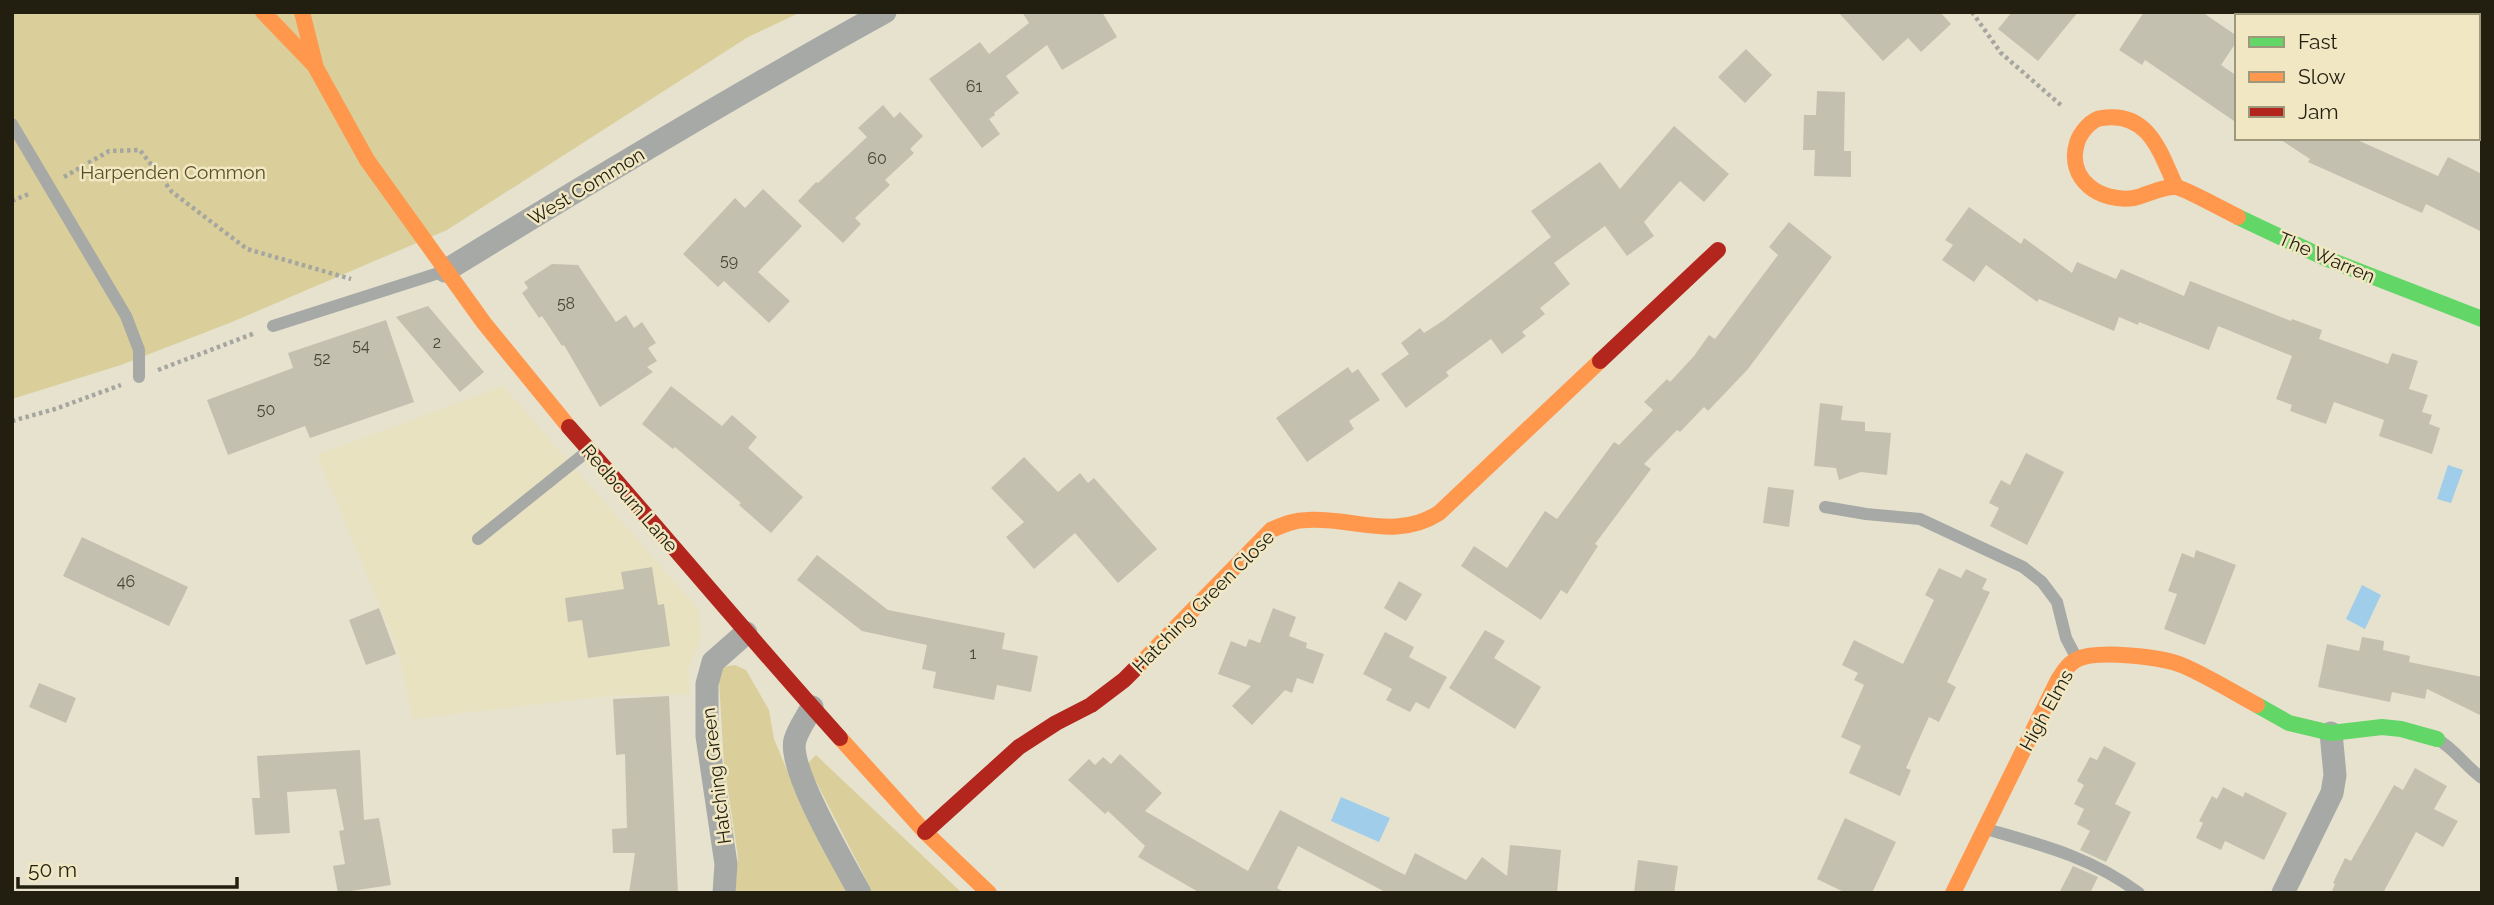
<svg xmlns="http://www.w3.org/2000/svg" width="2494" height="905" viewBox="0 0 2494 905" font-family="Raleway,sans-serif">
<rect width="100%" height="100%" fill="#e6e2ce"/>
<!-- built -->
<path fill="#e9e2c0" d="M503,386L698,609L702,635L689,668L690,694L608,696L413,719L398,649L317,455Z"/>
<!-- green -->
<path fill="#dacf9b" d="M12,12H801L748,37L447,230L232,322L121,365L12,399Z
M735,665L746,670L769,710L774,739L797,794L848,893H735L738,857L724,764L719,681L723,667Z
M816,755L962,893H873L807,764Z"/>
<!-- water -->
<path fill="#9fcdea" d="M2448,465L2463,470L2451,503L2437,499Z
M2362,585L2381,595L2365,629L2346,619Z
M1341,797L1390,818L1379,842L1331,821Z"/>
<!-- building -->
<path fill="#c4c0b0" d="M1022,12H1102L1117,37L1062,70L1047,45L1006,76L1019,93L994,113L995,115L989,119L1000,134L982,148L929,79L980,42L989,54L1029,23Z
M1838,12H1940L1951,24L1921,52L1908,38L1883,61Z
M2012,12H2078L2038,61L1998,29Z
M2144,12H2202L2237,36V41L2221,65L2237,76V123L2145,60L2142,65L2119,50Z
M1746,49L1772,75L1745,103L1718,77Z
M1817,91L1845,92L1844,151H1851V177L1814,176L1815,150H1803L1804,115H1816Z
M883,105L894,118L900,112L923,136L910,149L914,153L885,180L890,185L855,218L861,224L843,243L798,201L816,182L818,183L867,137L858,128Z
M1674,126L1729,174L1704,202L1680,181L1644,222L1654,236L1627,256L1605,226L1554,263L1570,284L1540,308L1545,314L1522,332L1526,336L1502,354L1491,339L1446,372L1449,376L1406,408L1381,374L1409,354L1401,343L1420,328L1424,333L1444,320L1551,237L1531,211L1600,162L1620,189Z
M2278,138H2353L2438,176L2448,157L2482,174V232L2426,204L2422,213L2308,162L2310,159Z
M763,189L802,226L758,272L790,301L769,323L724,281L718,287L683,254L735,198L745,208Z
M1969,207L2021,244L2024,238L2072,273L2077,262L2116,279L2121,269L2184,296L2190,281L2291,321L2292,319L2322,330L2319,339L2388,364L2392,353L2418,361L2409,389L2428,395L2422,412L2432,415L2429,424L2440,428L2432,454L2379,436L2384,420L2334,402L2326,424L2290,411L2292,405L2276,399L2292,356L2218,326L2209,350L2139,322L2138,325L2119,317L2114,331L2039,299L2037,302L1986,265L1974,282L1942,260L1953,245L1945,240Z
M1789,222L1832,257L1748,369L1708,411L1704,407L1680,432L1677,430L1644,464L1651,469L1595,544L1598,546L1567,594L1561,590L1541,620L1461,566L1474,546L1507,568L1545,511L1557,519L1614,442L1619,445L1653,410L1644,402L1667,379L1670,382L1694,356L1709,335L1715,339L1778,255L1769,247Z
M552,264L578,265L616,322L626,315L634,328L642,322L656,343L648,348L657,361L647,367L653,372L600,407L564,345L562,346L542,316L539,318L522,293L528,288L524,282Z
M428,306L484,372L460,392L396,317Z
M386,320L414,402L310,438L305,426L228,455L207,400L293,368L288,353Z
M1348,367L1352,373L1358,369L1380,400L1349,421L1354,429L1307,462L1276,418Z
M671,386L722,426L732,415L757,437L748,448L803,497L771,533L739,505L741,503L675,447L673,449L642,424Z
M1820,403L1843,406L1841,420L1865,422V431L1891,433L1887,475L1861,472L1839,480L1836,468L1814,466Z
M2026,453L2064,472L2027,545L1990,526L1999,508L1989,503L2001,480L2010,485Z
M1024,457L1058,492L1080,473L1088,483L1094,478L1157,549L1118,583L1075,533L1034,569L1006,537L1024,522L991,488Z
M1768,487L1794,490L1789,527L1763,523Z
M82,537L188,587L169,626L63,576Z
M2196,550L2236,565L2205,645L2164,629L2177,594L2168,591L2182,553L2194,558Z
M817,555L888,610L1005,633L1002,649L1038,656L1031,692L997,685L994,700L933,688L936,672L922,669L927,645L862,631L797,580Z
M652,567L658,605L664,604L670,646L588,658L582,620L568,622L565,598L624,589L621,572Z
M1939,568L1961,578L1966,569L1987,579L1982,589L1990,592L1947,682L1956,687L1939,722L1929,717L1906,768L1911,770L1900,796L1849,773L1861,746L1841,737L1864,685L1854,680L1858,673L1842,665L1854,640L1903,664L1934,600L1925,595Z
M1399,581L1422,594L1406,621L1384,608Z
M379,608L396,654L366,665L349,620Z
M1273,608L1296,617L1289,636L1307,643L1306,648L1324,654L1313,684L1297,678L1292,693L1285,690L1252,725L1232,706L1251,686L1218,674L1231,641L1246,647L1249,639L1260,643Z
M1485,630L1505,641L1494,658L1541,687L1515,729L1449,688Z
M1385,632L1414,647L1409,657L1447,677L1429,709L1416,702L1410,712L1386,700L1392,689L1363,674Z
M2362,637L2384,641L2383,650L2410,656L2409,662L2482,677V716L2427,689L2425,699L2392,692L2390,702L2318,687L2327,644L2359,651Z
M39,683L76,698L66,723L29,707Z
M669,696L678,893H629L635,853H613L612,829L627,828L625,754L616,755L613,699Z
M2104,746L2136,763L2115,804L2131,812L2106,862L2080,850L2090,831L2077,824L2084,809L2074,804L2084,785L2077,781L2090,757L2097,760Z
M360,750L364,820L379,818L391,885L338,893L333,866L345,864L339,831L344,830L336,789L287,792L290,833L255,835L252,798H260L257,756Z
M1120,754L1162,793L1145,811L1248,871L1280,810L1405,875L1415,853L1466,880L1482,857L1507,876L1510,845L1561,850L1557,893H1387L1298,846L1277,888L1285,893H1200L1138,857L1145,846L1108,811L1105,814L1068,780L1089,759L1095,765L1103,757L1111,764Z
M2415,768L2447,786L2434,809L2458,821L2443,847L2416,832L2383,893H2331L2335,884L2333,883L2345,858L2351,861L2394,785L2403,790Z
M2223,787L2243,797L2245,792L2287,813L2264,860L2225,841L2221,850L2196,838L2203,823L2199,821L2212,796L2217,799Z
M1845,818L1896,842L1872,893H1846L1817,879Z
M1638,860L1678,866L1674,893H1634Z
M2073,866L2098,877L2090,893H2059Z"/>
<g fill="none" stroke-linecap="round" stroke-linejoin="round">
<!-- path -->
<path stroke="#a5a69f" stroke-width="4.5" stroke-dasharray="3.5 3.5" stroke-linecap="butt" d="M1972,12L2001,53L2063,107
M64,177L109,151L140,150L172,192L247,249L351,279
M12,201L31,193
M158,370L255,333
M12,421L55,409L121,385"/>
<!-- lane -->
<path stroke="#a6a9a6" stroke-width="12" d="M12,124L126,316L139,350V377
M273,326L445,271
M1825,507L1866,514L1920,519L2023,567L2042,582L2057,602L2066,638L2077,659
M478,539L589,450
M2437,739C2455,749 2465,766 2482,778
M1986,829C2042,845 2091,857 2139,893"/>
<!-- street -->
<path stroke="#a6a9a6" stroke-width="23" d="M445,271C590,182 736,94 885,12
M812,707C807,717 798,729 795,740C787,768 845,865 860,893
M724,893L726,864L707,736V684L713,662L746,633
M2283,893L2332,793L2335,775L2331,733"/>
<!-- fast -->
<path stroke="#63d668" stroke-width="16" d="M2238,217L2325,258L2482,319
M2257,705L2289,723L2331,733L2382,727L2401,729L2437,739"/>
<!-- slow -->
<path stroke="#ff974d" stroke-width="16" d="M263,12L315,66
M302,12L316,68L367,160L484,323L569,427
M2176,187C2160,152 2149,111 2102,118C2091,119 2080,133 2077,143C2066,179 2100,203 2134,198C2147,195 2163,186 2176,187C2184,188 2228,212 2238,217
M1136,668L1271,530C1283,525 1294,520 1307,520C1354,517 1395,541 1439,513L1600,361
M840,738L925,832L989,893
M1953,893L2058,680C2063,672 2068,664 2076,660C2096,649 2164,657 2184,666C2209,677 2233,692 2257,705"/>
<!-- jam -->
<path stroke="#b3261e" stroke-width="16" d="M1600,361L1718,250
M569,427C660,530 748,636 840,738
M925,832L1019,747L1056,723L1091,705L1124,680L1136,668"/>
</g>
<g text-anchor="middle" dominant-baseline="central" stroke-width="5" stroke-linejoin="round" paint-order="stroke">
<!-- number labels -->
<g font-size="16" fill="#4a4739">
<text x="974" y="86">61</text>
<text x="877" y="158">60</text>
<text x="729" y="260">59</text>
<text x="566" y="303">58</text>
<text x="437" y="342">2</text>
<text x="361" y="345">54</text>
<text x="322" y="358">52</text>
<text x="266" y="409">50</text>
<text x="126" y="581">46</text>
<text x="973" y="653">1</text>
</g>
<!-- park labels -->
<g font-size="19" fill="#584e25" stroke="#f1e8c3">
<text x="173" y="172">Harpenden Common</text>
</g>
<!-- street labels -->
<g font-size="19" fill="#221f11" stroke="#f1e8c3">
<text transform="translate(586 186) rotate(-31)">West Common</text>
<text transform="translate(2327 257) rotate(23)">The Warren</text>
<text transform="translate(630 498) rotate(49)">Redbourn Lane</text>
<text transform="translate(1203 601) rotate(-45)">Hatching Green Close</text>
<text transform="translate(2046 710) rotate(-61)">High Elms</text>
<text transform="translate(716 776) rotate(-97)">Hatching Green</text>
</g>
</g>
<!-- border -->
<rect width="2494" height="905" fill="none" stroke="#221f11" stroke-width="28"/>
<!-- legend -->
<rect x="2235" y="14" width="245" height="126" fill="#f1e8c3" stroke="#9e987c" stroke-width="2"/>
<rect x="2249" y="37" width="35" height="10" fill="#63d668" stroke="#9e987c" stroke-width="2"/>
<text x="2298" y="49" font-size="21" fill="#221f11">Fast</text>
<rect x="2249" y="72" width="35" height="10" fill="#ff974d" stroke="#9e987c" stroke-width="2"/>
<text x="2298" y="84" font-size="21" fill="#221f11">Slow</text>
<rect x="2249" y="107" width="35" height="10" fill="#b3261e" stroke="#9e987c" stroke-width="2"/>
<text x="2298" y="119" font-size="21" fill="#221f11">Jam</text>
<!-- scale -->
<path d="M18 877v10h219v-10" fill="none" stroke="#221f11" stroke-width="3.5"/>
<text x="28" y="877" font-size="21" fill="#221f11" stroke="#f1e8c3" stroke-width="5" paint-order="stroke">50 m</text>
</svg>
